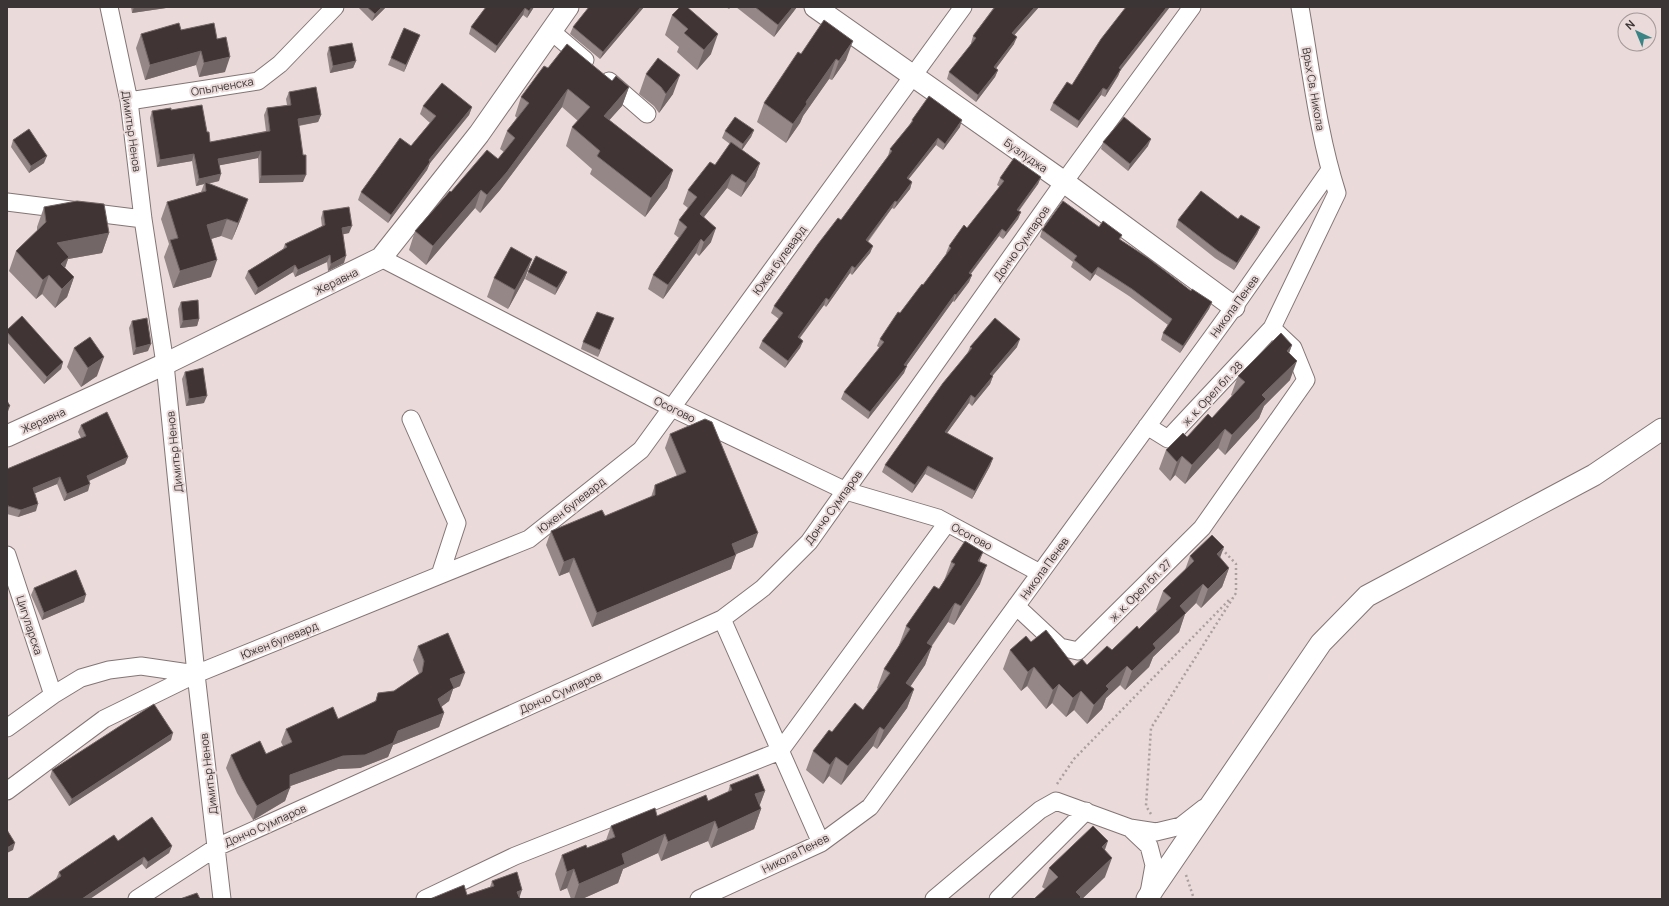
<svg xmlns="http://www.w3.org/2000/svg" width="1669" height="906" viewBox="0 0 1669 906" font-family="Manrope,sans-serif">
<rect width="100%" height="100%" fill="#eadada"/>
<g fill="none" stroke-linecap="round" stroke-linejoin="round">
<!-- minor casing -->
<g stroke="#847575" stroke-width="19">
<path id="minor" d="M109,7L129,101L143,219L165,364L196,674L222,899
M551,31L585,60
M609,81L647,114
M129,101L258,81L280,64L335,7
M7,202L143,219
M381,258L672,408L846,491L938,518L1040,573
M411,419L457,523L440,575
M1147,426L1168,439L1272,328L1337,193C1318,134 1311,69 1300,7
M7,555L53,695
M1016,606L1060,647L1078,651L1202,528L1306,380L1293,348L1275,331
M722,619L821,843
M7,728L53,695L81,678L109,670L141,666L196,674
M7,791L104,719L196,674L529,539L641,450L963,7
M1149,893L1154,865L1149,846L1130,828L1156,832L1181,826L1204,808
M137,899L217,847L722,619L763,588L809,542L1064,182L1192,7
M425,899L515,856L780,751L947,523
M699,899L821,843L870,807L1234,307L1330,170
M934,899L1040,810L1056,801L1130,828
M998,899L1086,811"/>
</g>
<!-- tertiary casing -->
<g stroke="#847575" stroke-width="23">
<path id="tertiary" d="M815,7L1064,182L1234,307
M7,436L165,364L381,258L479,134L568,7
M1147,899L1154,888L1321,643L1367,596L1594,475L1662,429"/>
</g>
<!-- path -->
<path stroke="#aa9e9e" stroke-width="2.5" stroke-dasharray="2 3" stroke-linecap="butt" d="M1057,784L1074,759L1231,598
M1151,814L1146,806L1151,728L1236,593V564L1222,549
M1186,875L1194,899"/>
<!-- minor -->
<use href="#minor" stroke="#fff" stroke-width="17"/>
<!-- tertiary -->
<use href="#tertiary" stroke="#fff" stroke-width="21"/>
</g>
<!-- wall -->
<path fill="#958787" d="M131,7H166V8L132,13Z
M358,7H386L372,21Z
M486,7H534L527,18L523,15L495,53L469,34L471,27Z
M589,7H644L600,59L570,34L573,27Z
M680,7L711,54L697,70L677,52L679,47L665,35L672,15Z
M726,7H731L729,9Z
M736,7H797L774,37Z
M994,7H1039L1014,35V44L996,68L998,70L995,77L976,102L947,79L949,72L972,44L971,43L973,36Z
M181,30L217,39L225,72L199,77L196,65L145,80L136,48L141,34Z
M417,42L404,72L388,65L391,58Z
M329,47L356,61L353,68L330,73L327,54Z
M801,54L846,60L832,80L829,79L803,116L800,123L786,143L757,122L764,103Z
M548,68L612,81L629,87L622,106L609,120L673,170L667,188L645,217L590,174L592,169L566,146L572,127L578,121L562,107L500,190L480,213L475,208L426,265L409,250L415,231L451,192L498,159L504,152L500,149L507,131L517,118L515,116L521,97Z
M1120,71L1118,76L1105,97L1101,95L1077,128L1050,110L1053,103L1072,85Z
M646,74L673,94L659,113L654,106L639,94Z
M289,92L321,115L318,122L299,126L303,182L259,183L258,158L220,165L219,181L208,184L242,216L232,240L221,236L211,239V277L173,288L164,257L169,244L161,219L167,202L201,192L204,184L196,186L192,161L157,167L150,118L152,111L171,110L207,132L210,142L266,131L264,115L267,108L287,105L286,99Z
M423,106L472,107L469,115L430,163L427,170L388,223L358,200L361,192L411,146L430,123L420,114Z
M912,120L960,127L943,150L936,145L908,179L912,182L910,189L894,209L892,208L868,242L873,246L870,253L852,275L850,273L826,307L824,305L800,338L803,341L800,348L785,368L759,348L762,341L779,319L771,313L774,306L841,220L888,156L890,149L910,124Z
M754,130L751,137L742,150L760,163L755,177L741,197L727,188L704,217L711,242L699,256L696,253L663,299L648,289L653,275L679,238L674,234L679,220L688,208L683,204L688,190L715,165L730,144L722,138L725,131Z
M13,140L44,163L29,173L11,147Z
M1103,142L1148,146L1128,171L1101,149Z
M1041,177L1038,184L1019,211L1021,212L1018,219L1003,239L999,236L971,274L972,275L969,282L954,302L953,301L906,366L904,373L868,419L841,399L844,392L880,348L877,346L880,339L923,285L947,253H946L949,246L967,228L1000,187L997,185L1000,178Z
M44,207L109,233L102,253L68,259L65,268L74,277L67,297L55,308L42,294L36,299L9,271L16,251L37,231V227Z
M323,211L349,233L343,234L344,263L328,271L327,262L295,277L293,272L255,295L245,278L248,271L283,249L285,244L322,227L321,218Z
M1238,219L1260,227L1257,234L1234,270L1215,258L1176,227L1178,220Z
M1099,227L1122,235L1120,240L1191,291L1212,302L1209,309L1180,353L1161,340L1163,333L1168,325L1129,296L1095,274L1090,281L1071,267L1073,262L1040,237L1042,230Z
M532,259L525,278L508,309L487,297L494,278Z
M528,272H567L564,279L555,295L525,279Z
M181,302L199,319L197,326L180,328L178,309Z
M132,321L148,351L133,355L129,328Z
M611,325L598,357L581,349L583,342Z
M7,330L63,362L61,369L44,384L7,342Z
M1292,345L1289,353L1290,380L1264,406L1259,418L1225,455L1218,448L1185,484L1175,475L1170,481L1159,469L1166,450L1187,437L1212,418L1232,396L1231,395L1238,376Z
M970,347H1017L993,375V376L990,384L972,406L969,403L947,433L993,458L990,466L972,499L925,474L912,493L882,472L885,465L968,352Z
M74,348L97,376L81,387L67,367Z
M185,372L204,403L186,406L182,379Z
M81,425L128,457L125,464L89,481L88,491L64,501L57,484L35,493L36,511L18,517L7,514V469L81,438L78,432Z
M670,434L753,547L736,554L731,569L592,627L569,572L559,576L546,545L551,531L605,516L651,497L655,485L677,476L665,448Z
M1190,556L1220,558L1229,568L1222,587L1201,608L1196,603L1185,614L1179,632L1153,657L1149,667L1125,690L1120,685L1106,698L1102,709L1087,724L1074,710L1066,717L1052,703L1046,709L1027,686L1021,691L1003,669L1010,650L1031,642L1074,666L1087,665L1112,650L1139,629L1157,611L1156,610L1163,591L1185,570Z
M979,561L980,584L954,625L948,622L932,646L925,665L910,687L914,689L907,708L877,749L873,746L841,785L829,776L823,784L806,770L813,751L832,732L863,710L878,689L877,688L884,669L900,646L899,645L906,626L939,589L944,581L951,562Z
M34,588L84,602L42,620L31,595Z
M418,646L460,686L453,689L449,701L441,707L444,713L439,727L393,745L388,757L360,768L338,769L290,786L285,801L253,820L237,793L226,768L231,755L266,754L283,746L281,742L286,729L338,719L375,702L378,693L394,691L419,674L413,660Z
M171,740L69,806L50,777L52,770Z
M730,785L765,791L759,806L761,809L754,829L711,848L708,841L661,861L658,853L623,869L618,883L582,899H571L567,888L560,891L555,874L562,855L587,848L606,840L611,826L657,816L708,801L728,792Z
M118,841L172,846L169,853L146,869L142,864L56,879L59,872Z
M1105,850V877L1082,899H1034L1045,889L1042,887L1049,868Z
M492,881L519,898L467,895L490,887Z"/>
<!-- shaded-wall -->
<path fill="#736666" d="M134,7H166V8L132,13Z
M382,7H386L372,21L375,14Z
M532,7H534L527,18L529,11Z
M641,7H644L600,59L603,52Z
M793,7H797L774,37L778,25Z
M1035,7H1039L1010,40L1012,33Z
M1167,7H1170L1120,71L1118,76L1105,97L1107,90L1119,68Z
M525,8L523,15L495,53L497,46Z
M718,34L711,54L697,70L704,50Z
M420,35L417,42L404,72L406,65Z
M1017,37L1014,44L992,74L994,67Z
M853,41L846,60L832,80L839,61Z
M201,51L196,65L145,80L150,65Z
M230,57L225,72L199,77L204,63Z
M836,59L829,79L803,116L800,123L786,143L793,124L806,102Z
M356,61L353,68L330,73L333,66Z
M998,70L995,77L976,102L978,95Z
M680,75L673,94L659,113L666,94Z
M629,87L622,106L597,134L604,116Z
M1103,88L1101,95L1077,128L1079,121Z
M568,89L562,107L500,190L480,213L487,195Z
M472,107L469,115L430,163L427,170L388,223L391,215L429,160Z
M321,115L318,122L296,126L298,119Z
M962,120L960,127L943,150L945,144Z
M754,130L751,137L741,151L743,144Z
M938,138L936,145L904,185L907,178Z
M1151,139L1148,146L1128,171L1130,164Z
M261,151L258,158L216,166L218,159Z
M194,154L192,161L157,167L160,160Z
M47,156L44,163L29,173L31,166Z
M760,163L755,177L741,197L746,183Z
M673,170L667,188L645,217L651,198Z
M221,174L219,181L205,184V182L204,184L196,186L199,179Z
M732,174L727,188L695,228L700,214Z
M306,175L303,182L259,183L261,176Z
M1041,177L1038,184L1014,217L1017,210Z
M912,182L910,189L894,209L897,202Z
M481,190L475,208L426,265L433,246Z
M248,199L242,216L232,240L238,223Z
M895,201L892,208L863,247L866,240Z
M1021,212L1018,219L1003,239L1006,232Z
M227,219L221,236L201,242L207,225Z
M352,226L349,233L340,235L342,228Z
M1260,227L1257,234L1234,270L1237,263Z
M716,228L711,242L699,256L704,242Z
M1002,229L999,236L966,280L969,273Z
M109,233L102,253L68,259L62,276L57,243Z
M701,239L696,253L663,299L668,285Z
M873,246L870,253L852,275L855,268Z
M330,255L327,262L295,277L298,270Z
M346,256L344,263L328,271L331,264Z
M532,259L525,278L508,309L515,290Z
M217,260L211,277L173,288L180,271Z
M295,265L293,272L255,295L258,288Z
M852,266L850,273L826,307L829,300Z
M1098,267L1095,274L1090,281L1092,274Z
M567,272L564,279L555,295L557,288Z
M49,275L42,294L36,299L43,280Z
M972,275L969,282L954,302L956,295Z
M74,277L67,297L55,308L62,289Z
M955,294L953,301L902,372L904,365Z
M826,298L824,305L795,344L798,337Z
M1212,302L1209,309L1180,353L1183,346Z
M614,318L611,325L598,357L600,350Z
M199,319L197,326L180,328L183,321Z
M1020,339L1017,347L988,381L990,374Z
M803,341L800,348L785,368L788,361Z
M151,344L148,351L133,355L136,348Z
M1292,345L1285,364L1287,351Z
M104,357L97,376L81,387L88,368Z
M1297,361L1290,380L1264,406L1259,418L1225,455L1232,435L1262,395Z
M63,362L61,369L44,384L47,377Z
M907,366L904,373L868,419L870,412Z
M993,376L990,384L972,406L975,398Z
M971,395L969,403L942,440L945,432Z
M207,396L204,403L186,406L189,399Z
M10,406L7,414V408Z
M1225,429L1218,448L1185,484L1192,465Z
M1182,456L1175,475L1170,481L1177,462Z
M128,457L125,464L84,483L87,476Z
M993,458L990,466L972,499L975,491Z
M928,466L925,474L912,493L915,485Z
M60,477L57,484L31,495L33,488Z
M90,484L88,491L64,501L67,494Z
M38,504L36,511L18,517L21,510Z
M758,533L753,547L727,558L732,544Z
M1224,547L1217,566V554Z
M983,552L976,571L978,561Z
M736,555L731,569L592,627L597,613Z
M574,558L569,572L559,576L564,562Z
M987,565L980,584L954,625L961,606Z
M1229,568L1222,587L1201,608L1208,589Z
M1203,584L1196,603L1185,614L1179,632L1153,657L1149,667L1125,690L1132,671L1153,644L1180,606Z
M86,595L84,602L42,620L44,613Z
M955,603L948,622L920,662L927,643Z
M932,646L925,665L899,703L906,683Z
M1127,666L1120,685L1106,698L1102,709L1087,724L1094,705L1106,686Z
M1034,667L1027,686L1021,691L1028,672Z
M465,673L460,686L453,689L449,701L433,713L438,699L450,679Z
M1059,684L1052,703L1046,709L1053,690Z
M914,689L907,708L877,749L884,730Z
M1081,691L1074,710L1066,717L1073,698Z
M444,713L439,727L393,745L388,757L360,768L338,769L285,788L290,775L398,731Z
M880,727L873,746L841,785L848,766Z
M173,733L171,740L69,806L72,799Z
M836,757L829,776L823,784L830,765Z
M290,788L285,801L253,820L257,806Z
M765,791L758,810L755,794Z
M761,809L754,829L711,848L718,829Z
M715,821L708,841L661,861L668,842Z
M665,834L658,853L623,869L618,883L582,899H574L579,884L622,854Z
M1108,841L1101,861L1102,847Z
M15,843L13,850L7,853V848Z
M172,846L169,853L146,869L148,862Z
M144,857L142,864L90,899H82Z
M1112,858L1105,877L1082,899H1073L1076,892Z
M574,869L567,888L560,891L567,872Z
M522,890L519,899L517,892Z"/>
<!-- building -->
<path fill="#403434" stroke="#736666" d="M367,7H382L375,14Z
M486,7H532L529,11L525,8L497,46L471,27Z
M589,7H641L603,52L573,27Z
M680,7H687L718,34L704,50L684,33L688,29L672,15Z
M755,7H793L778,25Z
M995,7H1035L1012,33L1017,37L994,67L998,70L978,95L949,72L976,38L973,36Z
M1126,7H1167L1119,68L1121,69L1107,90L1103,88L1079,121L1053,103L1067,82L1072,85L1101,39Z
M824,20L853,41L839,61L836,59L806,102L807,104L793,124L764,103L798,52L801,54Z
M179,23L181,30L214,23L217,39L226,37L230,57L204,63L201,51L150,65L141,34Z
M404,28L420,35L406,65L391,58Z
M352,43L356,61L333,66L329,47Z
M567,44L612,81L616,76L629,87L604,116L673,170L651,198L597,156L600,151L572,127L590,107L568,89L507,172L487,195L481,190L433,246L415,231L450,191L451,192L487,150L498,159L515,138L507,131L529,103L521,97L544,66L548,68Z
M658,58L680,75L666,94L661,87L646,74Z
M442,83L472,107L429,160L430,162L391,215L361,192L400,138L411,146L436,116L423,106Z
M316,87L321,115L298,119L303,155H306V175L261,176V151L218,159L221,174L199,179L194,154L160,160L152,111L171,108V110L202,105L207,132H209L210,142L270,131L267,108L291,105L289,92Z
M929,96L962,120L945,144L938,138L907,178L912,182L897,202L895,201L866,240L873,246L855,268L852,266L829,300L826,298L798,337L803,341L788,361L762,341L783,313L774,306L818,244L838,218L841,220L892,151L890,149L913,121L912,120Z
M735,117L754,130L743,144L725,131Z
M1124,117L1151,139L1130,164L1103,142Z
M29,129L47,156L31,166L13,140Z
M731,142L760,163L746,183L732,174L700,214L716,228L704,242L701,239L668,285L653,275L687,227L679,220L697,197L688,190L710,162L715,165Z
M1014,158L1041,177L1017,210L1021,212L1006,232L1002,229L969,273L972,275L956,295L955,294L904,365L907,366L870,412L844,392L884,342L880,339L898,312L900,313L922,284L923,285L951,248L949,246L964,225L967,228L1004,181L1000,178Z
M205,182L248,199L238,223L227,219L207,225L217,260L180,271L170,240L178,238L167,202L206,191Z
M1201,191L1238,219L1241,215L1260,227L1237,263L1218,251L1178,220Z
M77,201L104,204L109,233L57,243L69,257L61,264L74,277L62,289L49,275L43,280L16,251L46,222L44,207Z
M1063,201L1099,227L1103,221L1122,235L1119,239L1148,258L1191,291L1192,289L1212,302L1183,346L1163,333L1172,319L1132,289L1098,267L1092,274L1074,260L1077,256L1042,230Z
M349,207L352,226L342,228L346,256L331,264L330,255L298,270L295,265L258,288L248,271L287,247L285,244L325,225L323,211Z
M511,247L532,259L515,290L494,278Z
M536,256L567,272L557,288L528,272Z
M198,300L199,319L183,321L181,302Z
M597,312L614,318L600,350L583,342Z
M22,316L63,362L47,377L7,332V330Z
M147,318L151,344L136,348L132,321Z
M995,318L1020,339L990,374L993,376L975,398L971,395L945,432L993,458L975,491L928,466L915,485L885,465L943,383L972,348L970,347Z
M1281,333L1292,345L1287,351L1297,361L1262,395L1266,399L1232,435L1225,429L1192,465L1182,456L1177,462L1166,450L1183,433L1187,437L1208,414L1212,418L1245,382L1238,376Z
M90,337L104,357L88,368L74,348Z
M203,368L207,396L189,399L185,372Z
M7,401L10,406L7,408Z
M107,412L128,457L87,476L90,484L67,494L60,477L33,488L38,504L21,510L8,506L7,503V469L86,436L81,425Z
M705,419L712,422L758,533L732,544L736,555L597,613L574,558L564,562L551,531L602,510L605,516L655,495V485L686,472L670,434Z
M1212,535L1224,547L1217,554L1229,568L1208,589L1203,584L1180,606L1186,613L1153,644L1156,648L1132,671L1127,666L1106,686L1109,689L1094,705L1081,691L1073,698L1059,684L1053,690L1034,667L1028,672L1010,650L1026,636L1031,642L1046,630L1074,666L1082,659L1087,665L1107,646L1112,650L1137,626L1139,629L1171,598L1163,591L1194,561L1190,556Z
M965,541L983,552L978,561L987,565L961,606L955,603L927,643L932,646L906,683L914,689L884,730L880,727L848,766L836,757L830,765L813,751L829,730L832,732L855,703L863,710L890,673L884,669L910,629L906,626L934,586L939,589L955,564L951,562Z
M76,570L86,595L44,613L34,588Z
M448,633L465,673L450,679L454,688L438,699L444,713L398,731L393,743L365,755L343,756L290,775V788L257,806L242,779L231,755L260,741L266,754L292,742L286,729L333,707L338,719L376,701L378,693L394,691L422,672L424,661L418,646Z
M154,704L173,733L72,799L52,770Z
M758,774L765,791L755,794L761,809L718,829L715,821L668,842L665,834L622,854L625,864L579,884L574,869L567,872L562,855L586,845L587,848L615,837L611,826L655,808L657,816L706,795L708,801L732,790L730,785Z
M152,817L172,846L148,862L144,857L82,899H27L61,876L59,872L114,835L118,841Z
M1093,826L1108,841L1102,847L1112,858L1076,892L1081,897L1079,899H1034L1058,877L1049,868Z
M7,830L15,843L7,848Z
M517,872L522,890L517,892L520,899H430L464,885L467,895L494,886L492,881Z
M197,893L200,899H180Z"/>
<g text-anchor="middle" dominant-baseline="central" stroke-width="4" stroke-linejoin="round" paint-order="stroke">
<!-- street labels -->
<g font-size="11" fill="#3c3535" stroke="#eadada">
<text transform="translate(222 86) rotate(-10)">Опълченска</text>
<text transform="translate(1314 89) rotate(80)">Връх Св. Никола</text>
<text transform="translate(132 131) rotate(82)">Димитър Ненов</text>
<text transform="translate(1026 155) rotate(35)">Бузлуджа</text>
<text transform="translate(1021 243) rotate(-55)">Дончо Сумпаров</text>
<text transform="translate(779 260) rotate(-54)">Южен булевард</text>
<text transform="translate(336 281) rotate(-26)">Жеравна</text>
<text transform="translate(1234 306) rotate(-54)">Никола Пенев</text>
<text transform="translate(1212 393) rotate(-47)">ж. к. Орел бл. 28</text>
<text transform="translate(675 409) rotate(26)">Осогово</text>
<text transform="translate(43 420) rotate(-24)">Жеравна</text>
<text transform="translate(174 452) rotate(-96)">Димитър Ненов</text>
<text transform="translate(571 505) rotate(-38)">Южен булевард</text>
<text transform="translate(833 507) rotate(-54)">Дончо Сумпаров</text>
<text transform="translate(972 536) rotate(28)">Осогово</text>
<text transform="translate(1044 568) rotate(-54)">Никола Пенев</text>
<text transform="translate(1140 590) rotate(-45)">ж. к. Орел бл. 27</text>
<text transform="translate(30 625) rotate(72)">Цигуларска</text>
<text transform="translate(279 640) rotate(-22)">Южен булевард</text>
<text transform="translate(560 692) rotate(-24)">Дончо Сумпаров</text>
<text transform="translate(208 774) rotate(-97)">Димитър Ненов</text>
<text transform="translate(265 825) rotate(-24)">Дончо Сумпаров</text>
<text transform="translate(795 853) rotate(-27)">Никола Пенев</text>
</g>
</g>
<!-- border -->
<rect width="1669" height="906" fill="none" stroke="#3c3535" stroke-width="16"/>
<!-- north arrow -->
<g transform="translate(1637 32) rotate(316)"><circle r="19" fill="#eadada" stroke="#a49898"/>
<path d="M0-3L7 15L0 10L-7 15Z" fill="#3b8485"/>
<text y="-6" font-size="11" font-weight="bold" text-anchor="middle" fill="#3c3535">N</text>
</g>
</svg>
